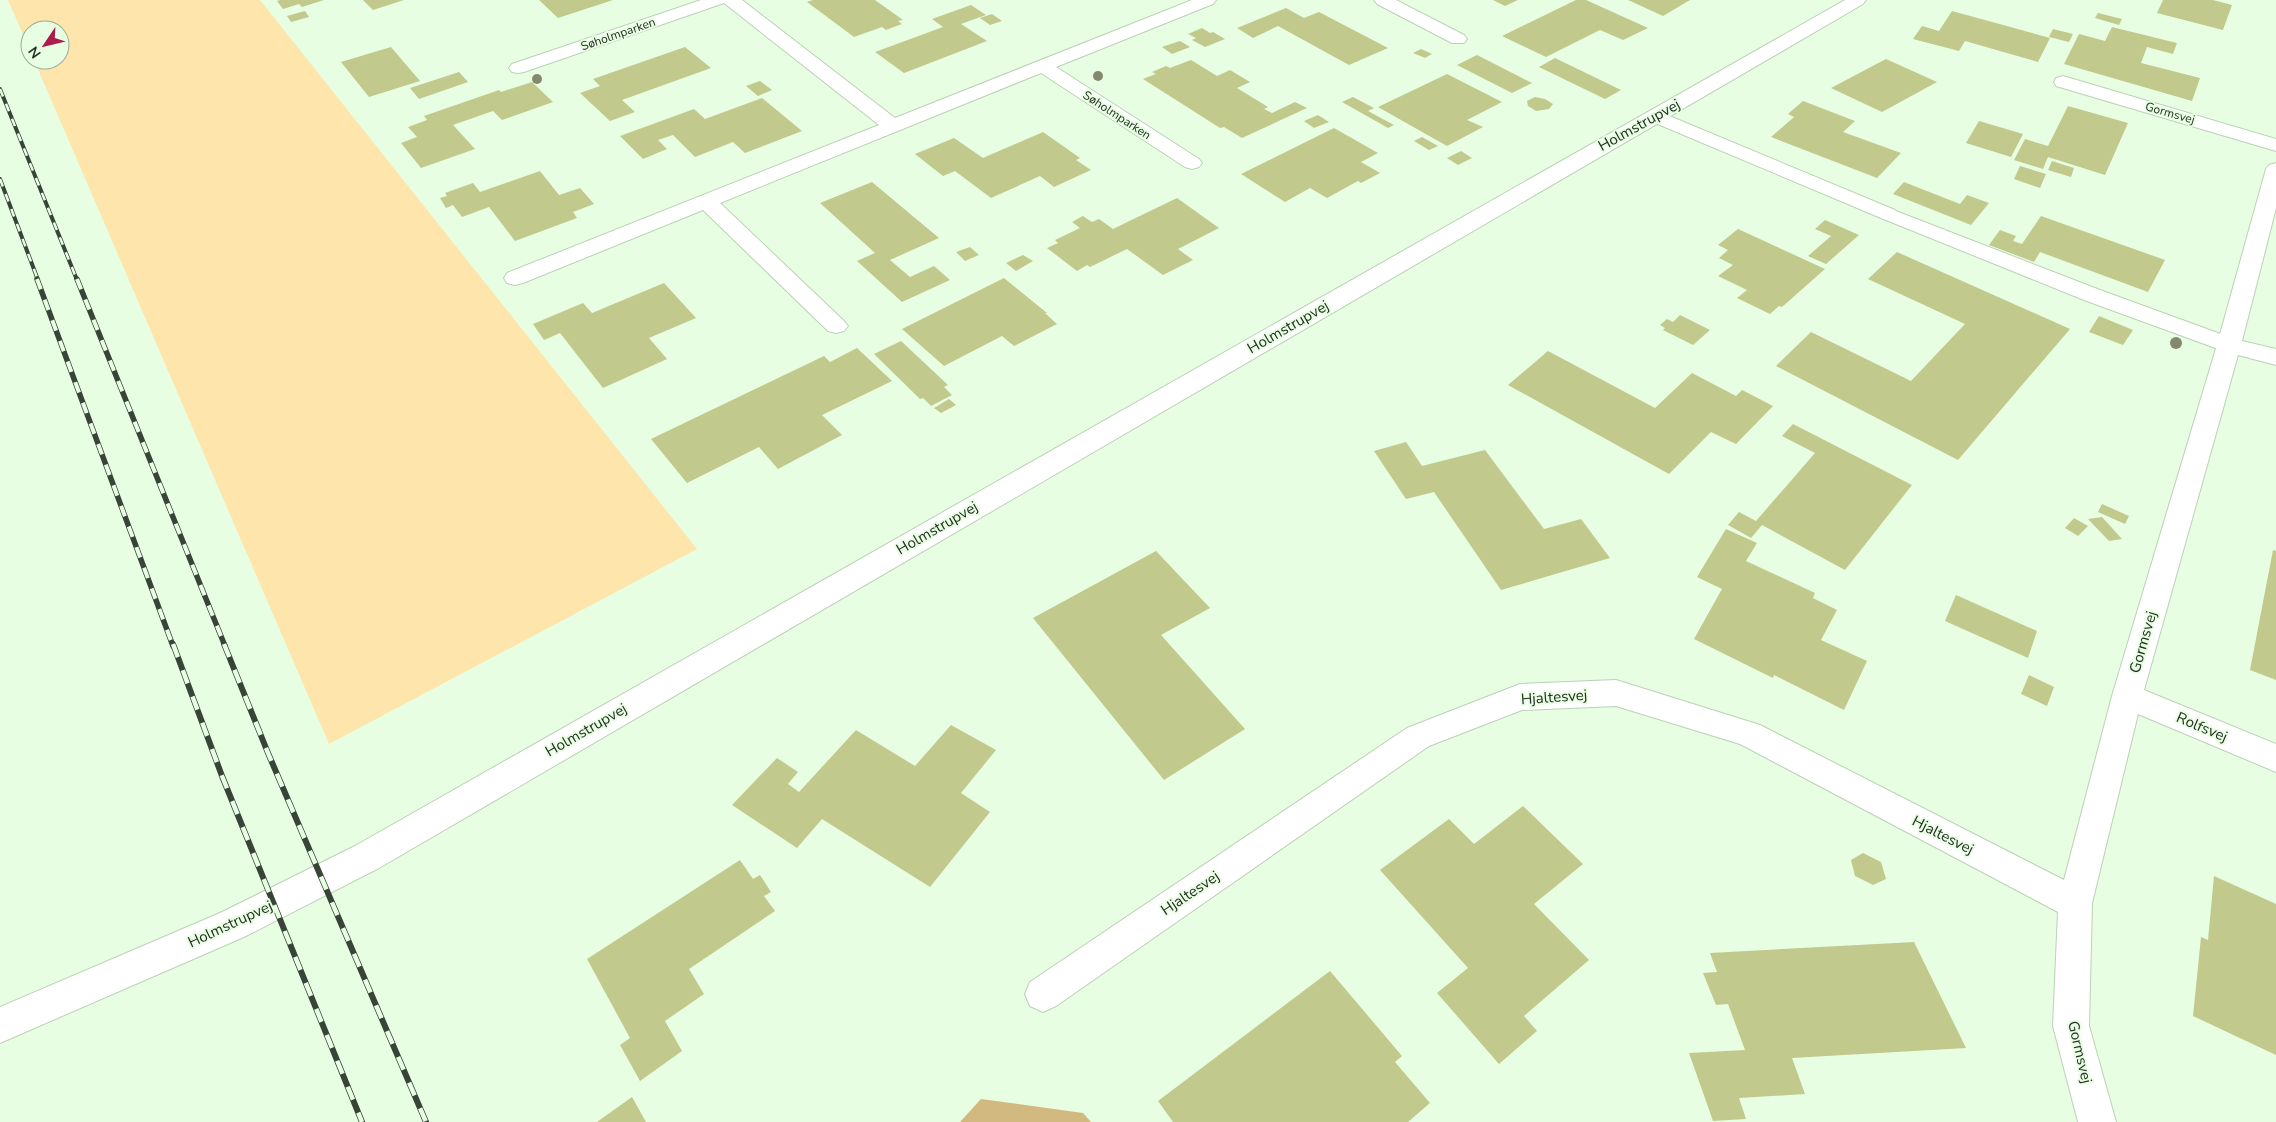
<svg xmlns="http://www.w3.org/2000/svg" width="2276" height="1122" viewBox="0 0 2276 1122" font-family="'Nunito Sans',sans-serif">
<rect width="100%" height="100%" fill="#e7fee2"/>
<!-- green -->
<path fill="#fee5ab" d="M8,0H260L697,549L329,744L34,60H60V30H30V50Z"/>
<!-- forest -->
<path fill="#d1b980" d="M981,1099L1083,1113L1091,1122H960Z"/>
<!-- building -->
<path fill="#c1c98d" d="M280,0H324L302,7L299,4L283,9L277,1Z
M363,0H404L373,10Z
M539,0H613L558,18Z
M813,0H875L903,20L898,21L902,24L886,30L882,27L854,37L807,2Z
M1493,0H1518L1505,6Z
M1576,0H1586L1648,28L1623,40L1600,30L1546,57L1502,36Z
M1628,0H1690L1663,16Z
M2163,0H2213L2232,5L2223,30L2157,13Z
M971,5L986,15L961,24L987,41L904,73L875,52L943,27L932,19Z
M1286,8L1304,18L1319,12L1388,48L1349,65L1278,26L1253,38L1237,28Z
M305,11L309,17L291,22L287,16Z
M1952,11L2050,38L2038,62L1965,41L1959,51L1913,39L1922,26L1939,31Z
M2098,13L2122,19L2119,25L2095,18Z
M992,14L1002,21L990,25L980,18Z
M2112,27L2177,43L2173,54L2147,47L2141,63L2200,78L2192,101L2064,64L2079,34L2105,41Z
M1202,28L1210,33L1213,32L1225,39L1205,47L1192,40L1196,38L1188,34Z
M2053,29L2073,34L2069,42L2049,37Z
M1180,41L1190,47L1172,54L1162,47Z
M391,47L420,81L369,97L341,62Z
M685,47L711,68L622,100L635,112L610,121L580,93L600,86L593,79Z
M1421,49L1432,54L1425,58L1413,53Z
M1477,55L1532,83L1512,93L1457,65Z
M1555,58L1621,90L1605,99L1539,67Z
M1886,59L1937,82L1882,112L1831,88Z
M1191,60L1217,76L1230,70L1250,82L1237,88L1268,107L1264,109L1272,113L1295,102L1307,108L1242,138L1224,127L1220,128L1143,79L1156,74L1152,72L1166,66L1170,68Z
M459,72L468,82L419,99L410,88Z
M1447,74L1502,102L1467,120L1483,127L1447,146L1378,107Z
M760,81L772,90L758,96L746,86Z
M532,82L553,102L502,120L493,111L453,125L475,149L421,168L401,143L417,137L408,127L427,120L424,116L499,90L501,92Z
M1353,97L1374,108L1368,111L1394,125L1388,128L1342,102Z
M1535,97L1545,99L1553,104L1549,109L1536,111L1528,106L1527,101Z
M762,98L802,131L745,153L733,142L695,157L673,135L658,140L667,149L643,159L620,136L694,109L705,119Z
M1803,101L1855,121L1843,132L1901,153L1877,178L1771,137L1794,117L1788,114Z
M2068,106L2128,123L2105,175L2048,157L2043,169L2014,160L2025,139L2048,146Z
M1318,115L1329,122L1314,128L1304,121Z
M1979,121L2023,134L2011,157L1966,143Z
M1334,128L1378,153L1361,162L1380,173L1361,183L1358,181L1327,198L1310,188L1285,202L1241,174Z
M1043,132L1080,158L1076,160L1091,170L1054,187L1040,176L991,198L955,171L943,176L915,154L954,138L983,158Z
M1422,137L1438,146L1429,150L1414,141Z
M1461,151L1472,158L1458,165L1447,158Z
M2052,161L2074,168L2071,177L2048,170Z
M2020,166L2046,174L2040,188L2014,179Z
M540,171L559,195L580,188L594,204L573,212L577,218L515,241L489,207L462,217L453,205L446,208L440,198L447,196L445,193L473,183L480,192Z
M872,182L939,238L890,260L910,277L934,266L950,280L902,302L857,261L875,253L820,203Z
M1904,182L1960,204L1967,195L1989,203L1971,225L1893,194Z
M1177,198L1219,228L1178,249L1193,260L1163,275L1127,249L1090,267L1087,265L1077,271L1047,248L1058,243L1055,240L1080,228L1072,222L1083,216L1092,222L1099,219L1113,229Z
M2041,216L2165,260L2148,292L2040,252L2034,262L1989,245L2000,230L2016,236L2013,241L2022,244Z
M1825,220L1859,235L1826,264L1808,256L1831,236L1815,229Z
M1738,229L1825,269L1782,307L1779,306L1770,314L1737,298L1747,290L1718,276L1733,265L1719,258L1728,250L1718,245Z
M970,247L979,255L965,261L956,252Z
M1897,252L2070,329L1958,460L1776,366L1811,332L1911,381L1965,324L1868,279Z
M1023,255L1033,261L1016,271L1006,263Z
M1004,278L1047,313H1045L1057,324L1014,346L1002,336L944,366L902,329Z
M664,283L696,318L649,338L667,359L603,388L560,333L544,340L533,324L583,303L592,313Z
M1680,315L1710,330L1693,345L1663,330L1665,328L1660,325L1667,319L1673,322Z
M2099,316L2133,330L2123,345L2089,332Z
M901,341L948,385L944,387L952,395L931,406L923,398L920,399L874,354Z
M857,348L892,381L822,415L842,435L778,469L759,447L687,483L651,439L824,356L830,362Z
M1548,351L1655,408L1692,373L1736,396L1742,390L1773,406L1736,444L1711,432L1669,474L1508,385Z
M949,399L956,405L941,413L934,408Z
M1793,424L1912,485L1845,570L1762,525L1751,538L1728,525L1739,512L1756,521L1815,453L1782,436Z
M1406,442L1422,466L1485,450L1544,529L1581,519L1610,558L1501,590L1434,492L1406,499L1374,451Z
M2102,504L2129,516L2125,524L2098,512Z
M2102,517L2122,539L2109,541L2088,519Z
M2074,518L2088,526L2078,536L2065,528Z
M1726,529L1757,543L1746,561L1815,593L1813,598L1837,610L1821,640L1867,661L1844,710L1774,675L1773,678L1694,639L1722,589L1697,577Z
M2273,550L2276,551V680L2250,670Z
M1156,551L1210,608L1161,635L1245,729L1164,780L1033,618Z
M1956,595L2037,631L2028,658L1945,621Z
M2029,675L2054,687L2047,706L2021,694Z
M951,725L996,750L961,793L990,812L930,887L822,819L797,848L732,805L777,758L798,772L788,784L799,792L856,730L915,766Z
M1523,806L1583,864L1534,904L1589,960L1524,1016L1537,1031L1499,1064L1437,993L1468,968L1380,870L1449,819L1474,844Z
M1863,853L1881,862L1886,879L1873,885L1855,876L1851,860Z
M740,860L753,879L760,875L771,892L764,896L775,911L689,969L704,994L665,1021L682,1051L640,1081L620,1045L630,1038L587,959Z
M2214,876L2276,904V1055L2193,1016L2201,937L2208,940Z
M1914,942L1966,1048L1792,1058L1805,1094L1739,1098L1746,1119L1713,1121L1689,1053L1745,1050L1728,1004L1716,1005L1703,973L1717,972L1710,953Z
M1330,971L1402,1056L1395,1062L1430,1103L1408,1122H1173L1158,1101Z
M632,1097L646,1122H597Z"/>
<g fill="none" stroke-linecap="round" stroke-linejoin="round">
<!-- lane casing -->
<g stroke="#bbd1b6" stroke-width="2">
<path id="lane" d="M1888,208L2100,290L2237,340L2241,345L2237,350L2229,353L2221,350L2084,300L1881,218L1877,214L1881,210Z"/>
</g>
<!-- street casing -->
<g stroke="#bbd1b6" stroke-width="2">
<path id="street" d="M701,0H742L895,118L1192,0H1216L1213,4L1056,67L1199,159L1202,163L1199,167L1192,169L1185,167L1041,73L720,203L844,321L848,326L844,331L836,333L828,331L703,210L523,283L515,285L507,283L504,278L507,273L879,125L724,3L524,72L518,73L512,72L509,68L512,64Z
M1374,0H1396L1464,35L1467,39L1464,43H1452L1377,4Z
M2063,76L2276,139V151L2056,86L2054,82L2056,78Z
M1655,110L1895,210L1899,214L1895,218L1888,220L1881,218L1648,120L1645,116L1648,112Z
M2276,163V208L2242,341L2276,349V365L2238,355L2144,690L2276,744V772L2138,714L2092,903L2089,1026L2116,1122H2078L2053,1026L2058,912L1740,744L1616,706L1522,710L1429,746L1056,1006L1043,1012L1030,1006L1025,994L1030,982L1407,728L1520,684L1616,680L1760,725L2064,880L2112,696L2217,345L2266,169L2269,165Z"/>
</g>
<!-- secondary casing -->
<g stroke="#bbd1b6" stroke-width="2">
<path id="secondary" d="M1845,0H1866L1863,4L379,868L244,937L0,1043V1007L220,913L355,846Z"/>
</g>
<!-- lane -->
<use href="#lane" fill="#fff" fill-rule="evenodd"/>
<!-- street -->
<use href="#street" fill="#fff" fill-rule="evenodd"/>
<!-- secondary -->
<use href="#secondary" fill="#fff" fill-rule="evenodd"/>
<!-- rail-far2 casing -->
<g stroke="#394438" stroke-width="4">
<path id="rail-far2" d="M0,89L77,280
M0,179L38,280"/>
</g>
<!-- rail-far1 casing -->
<g stroke="#394438" stroke-width="5.5">
<path id="rail-far1" d="M37,279L173,646
M77,279L225,646"/>
</g>
<!-- rail casing -->
<g stroke="#394438" stroke-width="6">
<path id="rail" d="M173,644L222,776L362,1122
M224,644L268,753L426,1122"/>
</g>
<!-- rail-far2 -->
<use href="#rail-far2" stroke="#e7fee2" stroke-width="2.5" stroke-dasharray="8" stroke-linecap="butt"/>
<!-- rail-far1 -->
<use href="#rail-far1" stroke="#e7fee2" stroke-width="4" stroke-dasharray="11" stroke-linecap="butt"/>
<!-- rail -->
<use href="#rail" stroke="#e7fee2" stroke-width="4.5" stroke-dasharray="14" stroke-linecap="butt"/>
</g>
<!-- trees -->
<g fill="#84896d">
<circle cx="1098" cy="76" r="5"/>
<circle cx="537" cy="79" r="5"/>
<circle cx="2176" cy="343" r="6"/>
</g>
<g text-anchor="middle" dominant-baseline="central" stroke-width="4" stroke-linejoin="round" paint-order="stroke">
<!-- far-street labels -->
<g font-size="12" fill="#252e24" stroke="#e7fee2">
<text transform="translate(618 34) rotate(-19)">Søholmparken</text>
<text transform="translate(2170 113) rotate(16)">Gormsvej</text>
<text transform="translate(1117 115) rotate(33)">Søholmparken</text>
</g>
<!-- street labels -->
<g font-size="15" fill="#252e24" stroke="#e7fee2">
<text transform="translate(1639 125) rotate(-29)">Holmstrupvej</text>
<text transform="translate(1288 327) rotate(-30)">Holmstrupvej</text>
<text transform="translate(937 528) rotate(-30)">Holmstrupvej</text>
<text transform="translate(2143 642) rotate(-74)">Gormsvej</text>
<text transform="translate(1554 697) rotate(-4)">Hjaltesvej</text>
<text transform="translate(2202 727) rotate(23)">Rolfsvej</text>
<text transform="translate(586 730) rotate(-30)">Holmstrupvej</text>
<text transform="translate(1943 835) rotate(27)">Hjaltesvej</text>
<text transform="translate(1190 893) rotate(-34)">Hjaltesvej</text>
<text transform="translate(230 924) rotate(-25)">Holmstrupvej</text>
<text transform="translate(2080 1052) rotate(77)">Gormsvej</text>
</g>
</g>
<!-- north arrow -->
<g transform="translate(45 45) rotate(235)"><circle r="24" fill="#e7fee2" stroke="#99ab96"/>
<path d="M0-4L9 19L0 12L-9 19Z" fill="#ae1c4d"/>
<text y="-8" font-size="14" font-weight="bold" text-anchor="middle" fill="#252e24">N</text>
</g>
</svg>
